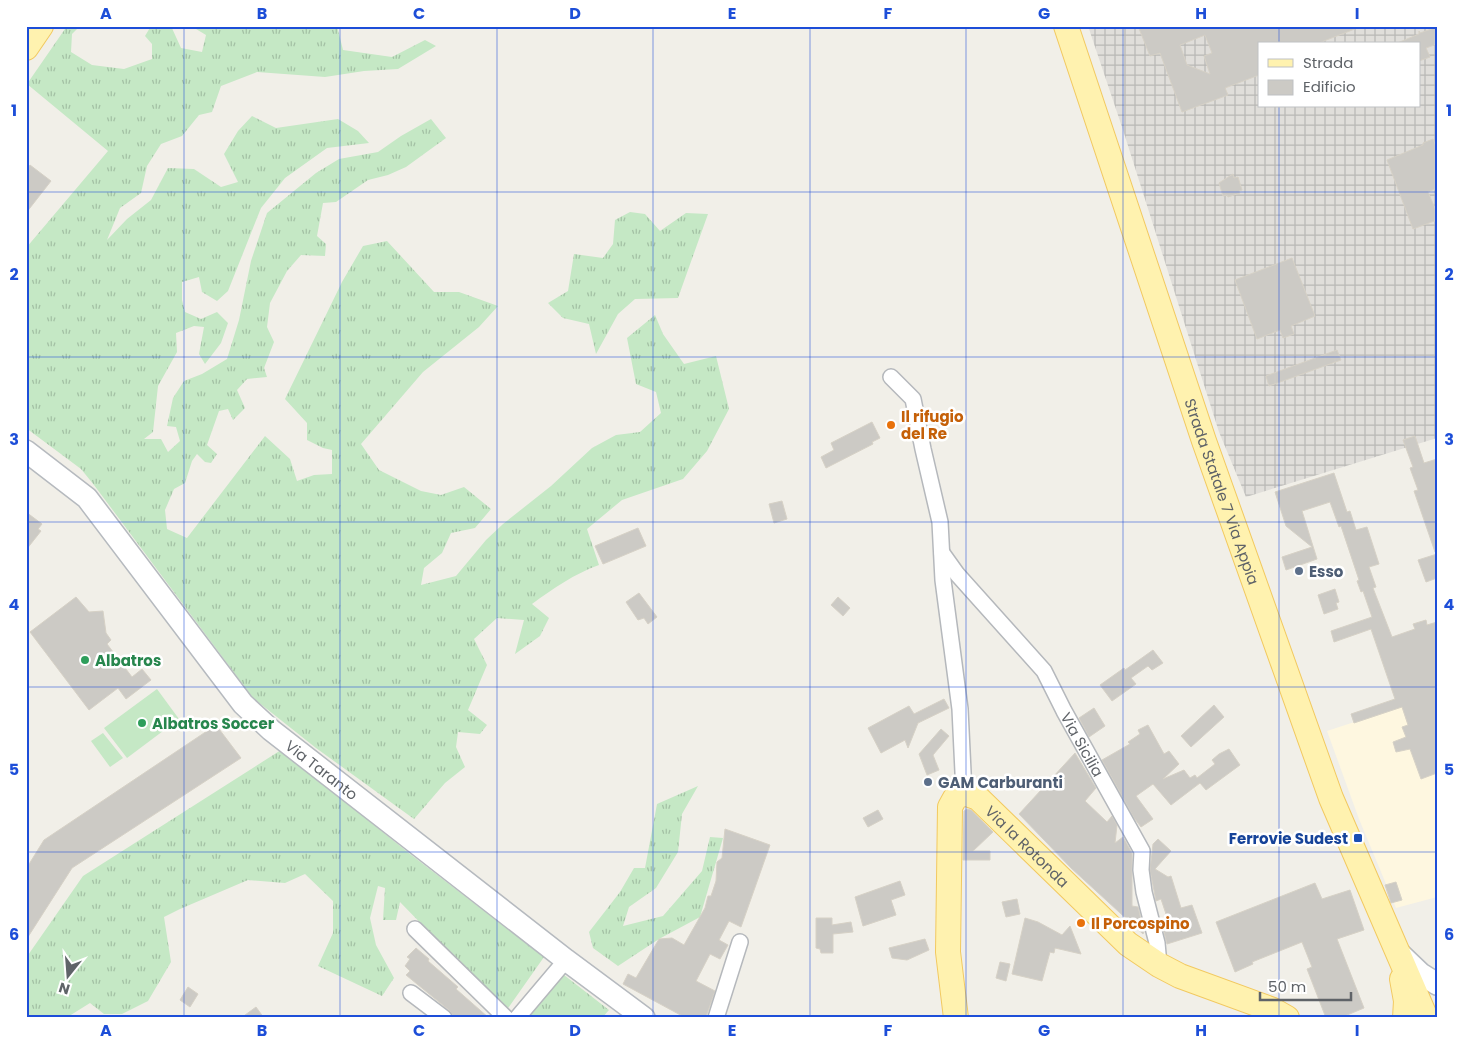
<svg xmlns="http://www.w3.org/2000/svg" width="1463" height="1044" viewBox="0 0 1463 1044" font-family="Poppins,sans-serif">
<defs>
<pattern id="industrial-grid" width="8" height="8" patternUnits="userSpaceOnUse" patternTransform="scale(1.25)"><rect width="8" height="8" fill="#e0deda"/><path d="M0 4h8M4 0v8" fill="none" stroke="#b9b8b5"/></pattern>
<pattern id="grass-tufts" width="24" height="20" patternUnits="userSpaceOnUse" patternTransform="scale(1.25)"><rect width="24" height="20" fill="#c5e8c5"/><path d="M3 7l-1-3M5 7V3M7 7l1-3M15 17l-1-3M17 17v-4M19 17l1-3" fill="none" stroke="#a3c0a4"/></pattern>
</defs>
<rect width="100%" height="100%" fill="#f1efe8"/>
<!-- commercial -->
<path fill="#fef7e0" d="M1437,695V897L1396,908L1359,819L1327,731Z"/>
<!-- industrial -->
<path fill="url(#industrial-grid)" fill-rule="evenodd" d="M1088,26H1437V438L1246,497L1219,432L1123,130ZM1259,44H1419V106H1259Z"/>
<!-- grass -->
<path fill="url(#grass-tufts)" d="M67,26H80L72,34L71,52L92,65L124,69L152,59V44L145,36L151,26H171L181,48L202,52L206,35L191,26H337L343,50L392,57L425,40L436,46L398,69L364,71L325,77L257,72L221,86L212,112L199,115L182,136L161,144L147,166L141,193L120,208L107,240L127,219L151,200L168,168L194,169L221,187L238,182L224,154L238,131L252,116L276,128L338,119L358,131L369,143L327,148L285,178L261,208L228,291L217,301L202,292L199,277L182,282V300L185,312L201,319L217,312L228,323L221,343L205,364L199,354L204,327L194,326L176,333L177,352L158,386L153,432L144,439H161L168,452L180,441L176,427L167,426L173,398L184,381L202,374L227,359L239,320L251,261L267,213L316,173L339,159L378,152L401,136L431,119L446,138L406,167L388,175L368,180L336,202L323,203L317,236L326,244L325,256L301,255L287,271L270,303L267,327L274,342L264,368L267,377L247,379L237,390L245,408L233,420L228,409L219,411L207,445L217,454L211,463L205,462L197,454L192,461L185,483L174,489L165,510L167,529L187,538L265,436L290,459L297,481L314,475L332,474V450L323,448L307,440V423L285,399L342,282L363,246L387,241L434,292H459L498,306L479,327L423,372L361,444L379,470L421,491L441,495L464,487L491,509L475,528L451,533L442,553L424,568L421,585L456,576L486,540L503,524L551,486L592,448L616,435L640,432L661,413L656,392L636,384L627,338L655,315L663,334L684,364L716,356L729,409L707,451L683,479L622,500L587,529L599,565C574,574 554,588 532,604L549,618L540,636L515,654L524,620L497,618L474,639L487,665L468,710L487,725L480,734L458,732L456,747L465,767L445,783L414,819L316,748L253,698L94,485L81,469L26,428V248L108,151L27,84Z
M630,212L645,214L660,231L686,213L708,214L678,298L635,299L618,314L596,354L589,324L563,318L548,303L568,291L574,254L603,258L613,244L615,220Z
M281,750L410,854L544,957L506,1011L400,902L396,920H383L385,888L378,886L370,918L376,945L394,978L382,996L318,966L333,933V901L305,874L285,883L248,880L180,909L164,917L171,962L148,1001L122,1014H104L90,1003L66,1018H26V958L83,876Z
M698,786L682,814L678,852L656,888L629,907L623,926L663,916L702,871L710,837L723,838L700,917L659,939L618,966L593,948L589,932L620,892L634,868H645L657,804Z
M564,975L609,1010L602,1018H528Z"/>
<!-- green -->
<path fill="#c5e8c5" d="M157,689L179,719L127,758L104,728Z
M103,733L123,758L110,767L91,741Z"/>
<!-- building -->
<path fill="#cccac5" stroke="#d6d1c6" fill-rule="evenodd" d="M1138,26H1360V27L1316,44H1259V75L1225,88L1228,95L1182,112L1160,53L1150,56ZM1205,35L1212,53L1204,56L1210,74L1187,65L1180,45Z
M1437,27V44L1426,48L1430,57L1419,61V44H1395L1419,34V31L1420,33Z
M1433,139L1437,149V188L1428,192L1437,213V220L1413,229L1387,160L1423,145V143Z
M30,165L51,181L26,213V170Z
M1233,174L1234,178L1238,177L1242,190L1239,191L1240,193L1228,197L1227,195L1223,196L1219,183Z
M1292,258L1315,316L1291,326L1294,334L1283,338L1280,330L1257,339L1235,280Z
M1337,350L1341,360L1269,386L1266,376Z
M872,422L880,438L872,442L873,444L826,468L821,457L834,450L831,443Z
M1415,436L1424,463L1437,459V552H1435L1414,491L1418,490L1410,468L1413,467L1403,440Z
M1334,473L1347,512L1350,511L1356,530L1367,527L1379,564L1369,567L1376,587L1373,588L1392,637L1415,629L1413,624L1426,620L1427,625L1437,622V773L1421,779L1410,749L1396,752L1393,742L1406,737L1402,727L1408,725L1402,707L1354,723L1351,714L1395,699L1371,629L1334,642L1331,631L1372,617L1363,591L1361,592L1357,581L1359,580L1341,526L1339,527L1330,502L1302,511L1317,559L1286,570L1282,557L1312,547L1286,526L1275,492Z
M782,501L787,519L774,523L769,504Z
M26,512L42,524L38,529L41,531L26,550Z
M638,528L646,546L603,564L595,546Z
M1437,554V578L1426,582L1418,560Z
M1335,589L1339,602L1336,603L1338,609L1324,614L1318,595Z
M639,593L657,617L648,624L644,618L638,620L626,602Z
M76,597L89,612L103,611L106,633L111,640L107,644L132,677L142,669L151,680L126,699L118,688L89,710L30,632Z
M838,597L850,608L843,616L831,605Z
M1153,650L1163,663L1152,670L1148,666L1131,678L1136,684L1112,701L1100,685L1124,668L1125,670Z
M944,699L949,708L918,723L908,748L905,740L881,753L868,728L909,706L914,714Z
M1214,705L1224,717L1191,747L1181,736Z
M1094,708L1105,726L1089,737L1079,718Z
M216,725L241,758L72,868L26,940V869L44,840Z
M1148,725L1164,754L1169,751L1179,764L1163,779L1184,770L1190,778L1195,775L1197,778L1215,764L1212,760L1219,754L1229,749L1240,765L1206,790L1200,783L1171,805L1153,784L1136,796L1153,819L1141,827L1134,818L1102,760L1130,744L1128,742L1140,734L1138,730Z
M941,729L949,736L933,755L939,770L927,775L919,754Z
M1075,753L1096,788L1085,801L1107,822L1112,816L1117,825L1115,843L1123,837L1132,853V906L1138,907L1144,932L1143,934L1071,868L1019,814Z
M967,809L971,810L993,832L973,851H990V860H963L964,811Z
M878,810L883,819L868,827L863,818Z
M725,829L770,845L741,927L729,921L719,940L728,945L720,959L710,954L696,981L715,991L707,1014L705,1018H686L623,984L628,974L636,978L659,939L672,938L684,945L705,908L708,896H711L716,881L717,862L722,858Z
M1158,839L1171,851L1155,869L1168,877L1171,876L1181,908L1192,905L1202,933L1167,944L1163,928L1170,926L1161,899L1156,901L1150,870L1153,844Z
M900,881L905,895L891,900L896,915L863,926L855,897Z
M1396,882L1402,900L1391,903L1385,885Z
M1315,883L1322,899L1350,890L1364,930L1337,939L1364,1008L1340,1018H1326L1307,969L1312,967L1302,942L1252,962L1253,964L1235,972L1216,922Z
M1017,899L1020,914L1006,917L1002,902Z
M816,918H832V925L851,922L853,932L833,934V953H821L820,949L816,948Z
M1025,918L1038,922L1062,935L1070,926L1081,954L1055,948L1054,953L1050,952L1042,981L1012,974Z
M925,939L929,950L907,960L892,958L889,948Z
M416,948L429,959L428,961L458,987L456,989L489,1018H454L450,1011L406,975L410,971L405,966L410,959L407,957Z
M1000,962L1010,964L1006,981L996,978Z
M188,987L198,994L190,1007L180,1000Z
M256,1007L264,1018H241Z"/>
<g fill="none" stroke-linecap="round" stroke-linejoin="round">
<!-- street casing -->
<g stroke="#b5b8bc" stroke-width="18">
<g id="street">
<path d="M891,377L913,399L923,449L940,522L943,580L960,709L964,793"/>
<path id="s1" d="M942,553L957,574L1044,671L1064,711L1142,851L1141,870L1144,892L1157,943L1159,965"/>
<path d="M415,929L506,1018"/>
<path d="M411,993L444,1018"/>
<path d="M517,1018L566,960"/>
<path d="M716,1018L740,942"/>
</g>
</g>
<!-- secondary casing -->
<g stroke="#b6babf" stroke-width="24">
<g id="secondary">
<path id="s2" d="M26,451L87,498L243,704L271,730L566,960L644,1018"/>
<path d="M1399,953L1421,974L1437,984"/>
</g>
</g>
<!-- primary casing -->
<g stroke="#f2c960" stroke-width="26">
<g id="primary">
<path id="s3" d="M1066,26L1204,441L1331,798L1426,1018"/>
<path d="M26,48L41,26"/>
<path d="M1402,979L1406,1001L1405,1018"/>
<path id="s4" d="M956,1018L948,952L950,807L955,798L964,793L978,798L1128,944L1159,965L1180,976L1273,1010L1287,1018"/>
</g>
</g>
<!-- street -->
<use href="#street" stroke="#fff" stroke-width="15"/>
<!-- secondary -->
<use href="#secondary" stroke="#fff" stroke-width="21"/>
<!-- primary -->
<use href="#primary" stroke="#fff2af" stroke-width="24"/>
</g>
<!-- grid -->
<path fill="none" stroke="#1d4ed8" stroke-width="1" stroke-opacity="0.55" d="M184,26V1018M340,26V1018M497,26V1018M653,26V1018M810,26V1018M966,26V1018M1123,26V1018M1279,26V44M1279,106V1018M26,192H1437M26,357H1437M26,522H1437M26,687H1437M26,852H1437"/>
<!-- markers -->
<g fill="#e8710a" stroke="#fff" stroke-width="2">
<circle cx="891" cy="425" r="5"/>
<circle cx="1081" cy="923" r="5"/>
</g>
<g fill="#5c6f8a" stroke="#fff" stroke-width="2">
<circle cx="1299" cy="571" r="5"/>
<circle cx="928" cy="782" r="5"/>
</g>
<g fill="#2e9e5b" stroke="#fff" stroke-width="2">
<circle cx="85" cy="660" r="5"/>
<circle cx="142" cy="723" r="5"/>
</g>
<rect fill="#1a4fb4" stroke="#fff" stroke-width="2" x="1353" y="833" width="10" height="10" rx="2.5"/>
<g text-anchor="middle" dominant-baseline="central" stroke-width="5" stroke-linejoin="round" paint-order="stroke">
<!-- food labels -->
<g font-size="15" font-weight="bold" fill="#c56008" stroke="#fff" text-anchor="start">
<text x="901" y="416">Il rifugio<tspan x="901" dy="17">del Re</tspan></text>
<text x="1091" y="923">Il Porcospino</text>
</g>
<!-- street labels -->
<g font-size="15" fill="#5f6368" stroke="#fff">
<text stroke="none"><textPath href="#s3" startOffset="491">Strada Statale 7 Via Appia</textPath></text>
<text stroke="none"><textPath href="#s1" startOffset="239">Via Sicilia</textPath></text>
<text stroke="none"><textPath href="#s2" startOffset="438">Via Taranto</textPath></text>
<text stroke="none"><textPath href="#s4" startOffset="316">Via la Rotonda</textPath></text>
</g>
<!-- service labels -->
<g font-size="15" font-weight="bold" fill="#4e5e75" stroke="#fff" text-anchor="start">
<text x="1309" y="571">Esso</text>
<text x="938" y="782">GAM Carburanti</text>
</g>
<!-- leisure labels -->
<g font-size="15" font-weight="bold" fill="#27864d" stroke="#fff" text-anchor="start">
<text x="95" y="660">Albatros</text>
<text x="152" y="723">Albatros Soccer</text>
</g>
<!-- transit labels -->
<g font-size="15" font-weight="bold" fill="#164399" stroke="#fff" text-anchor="end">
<text x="1348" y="838">Ferrovie Sudest</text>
</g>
</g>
<!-- border -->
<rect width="1463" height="1044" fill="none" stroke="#ffffff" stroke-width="55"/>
<!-- legend -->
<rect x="1258" y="42" width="162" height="65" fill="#ffffff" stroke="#bfc1c3"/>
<rect x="1268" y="59" width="25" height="8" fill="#fff2af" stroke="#bfc1c3"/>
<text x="1303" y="68" font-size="15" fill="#5f6368">Strada</text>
<rect x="1268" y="80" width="25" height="15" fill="#cccac5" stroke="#bfc1c3"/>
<text x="1303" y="92" font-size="15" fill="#5f6368">Edificio</text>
<!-- north arrow -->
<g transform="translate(68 976) rotate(197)" stroke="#ffffff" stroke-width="4" paint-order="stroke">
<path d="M0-4L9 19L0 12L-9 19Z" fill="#5f6368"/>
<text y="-8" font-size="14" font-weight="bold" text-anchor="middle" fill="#5f6368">N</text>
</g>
<!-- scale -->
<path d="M1260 992v8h91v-8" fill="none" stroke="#5f6368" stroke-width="2.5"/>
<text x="1268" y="992" font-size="15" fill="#5f6368" stroke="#ffffff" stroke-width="4" paint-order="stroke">50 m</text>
<rect x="28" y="28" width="1408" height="988" fill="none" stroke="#1d4ed8" stroke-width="2"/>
<g font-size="16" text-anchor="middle" font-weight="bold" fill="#1d4ed8">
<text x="106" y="19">A</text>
<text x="262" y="19">B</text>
<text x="419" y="19">C</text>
<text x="575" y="19">D</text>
<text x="732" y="19">E</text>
<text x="888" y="19">F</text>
<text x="1044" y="19">G</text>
<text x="1201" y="19">H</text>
<text x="1357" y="19">I</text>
<text x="14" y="116">1</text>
<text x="1449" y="116">1</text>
<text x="14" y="280">2</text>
<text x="1449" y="280">2</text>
<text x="14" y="445">3</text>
<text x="1449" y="445">3</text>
<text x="14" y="610">4</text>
<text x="1449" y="610">4</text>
<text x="14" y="775">5</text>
<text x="1449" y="775">5</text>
<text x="14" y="940">6</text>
<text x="1449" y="940">6</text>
<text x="106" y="1036">A</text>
<text x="262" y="1036">B</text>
<text x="419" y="1036">C</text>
<text x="575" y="1036">D</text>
<text x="732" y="1036">E</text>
<text x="888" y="1036">F</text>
<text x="1044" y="1036">G</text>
<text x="1201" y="1036">H</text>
<text x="1357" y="1036">I</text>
</g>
</svg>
